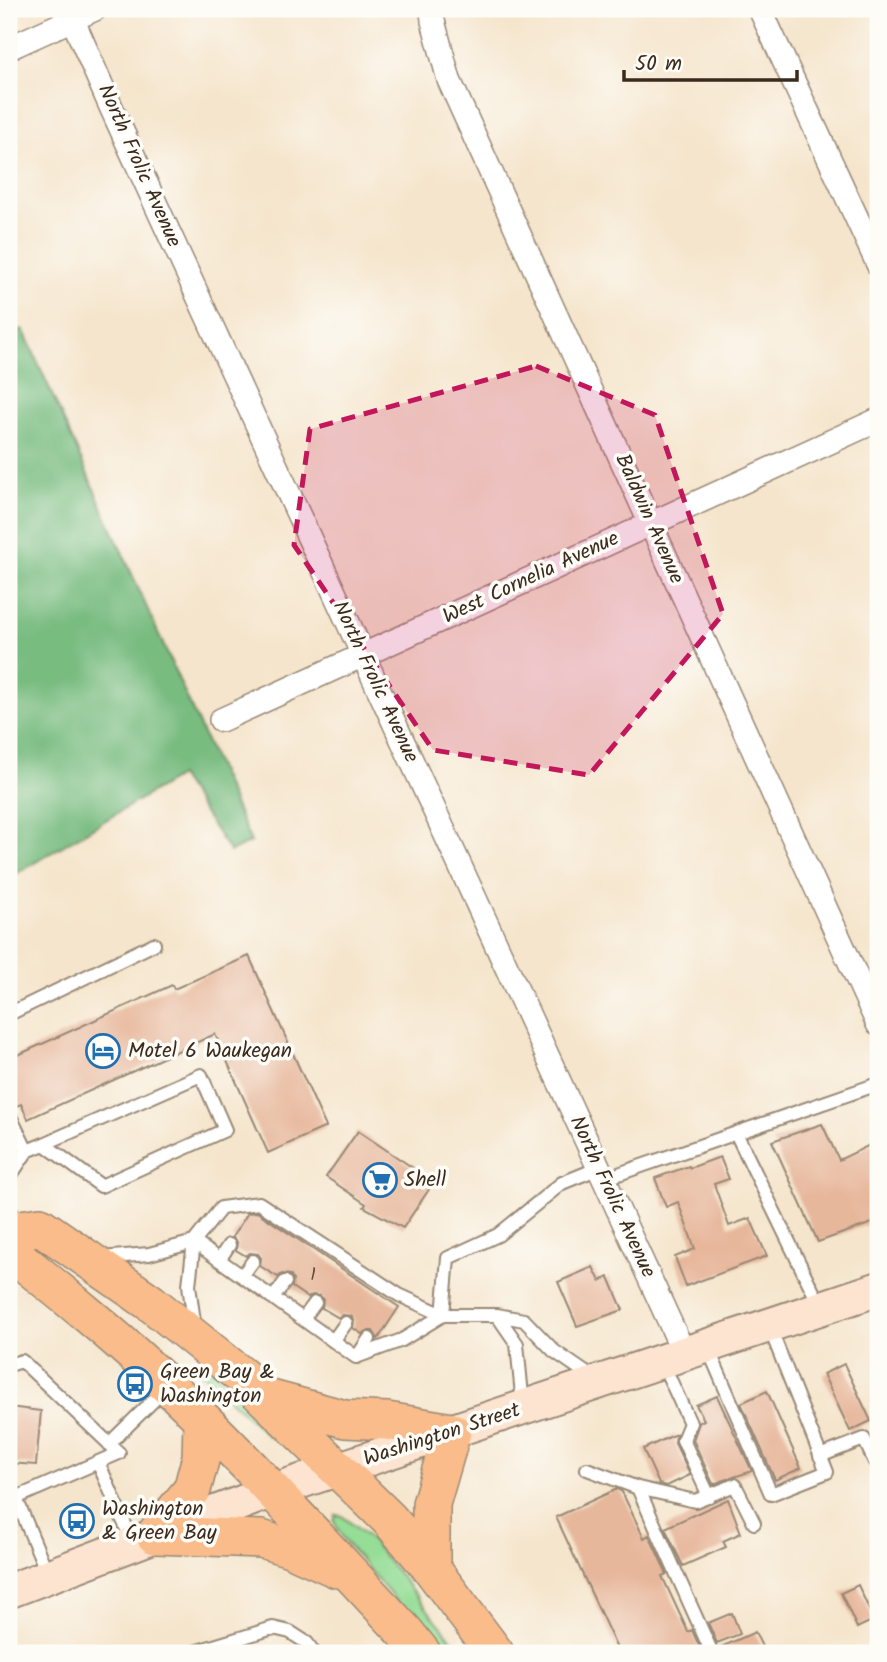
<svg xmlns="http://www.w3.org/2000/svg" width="887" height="1662" viewBox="0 0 887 1662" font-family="Kalam,sans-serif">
<rect width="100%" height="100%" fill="#fdfcf7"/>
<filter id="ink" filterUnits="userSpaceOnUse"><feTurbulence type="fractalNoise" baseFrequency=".0143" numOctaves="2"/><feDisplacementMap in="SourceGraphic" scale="14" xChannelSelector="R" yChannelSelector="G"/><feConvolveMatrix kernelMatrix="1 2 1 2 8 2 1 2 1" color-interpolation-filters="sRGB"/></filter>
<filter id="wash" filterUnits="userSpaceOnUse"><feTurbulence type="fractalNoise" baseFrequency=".00686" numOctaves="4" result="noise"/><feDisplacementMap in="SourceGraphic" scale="28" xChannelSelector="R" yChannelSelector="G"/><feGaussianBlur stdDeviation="1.57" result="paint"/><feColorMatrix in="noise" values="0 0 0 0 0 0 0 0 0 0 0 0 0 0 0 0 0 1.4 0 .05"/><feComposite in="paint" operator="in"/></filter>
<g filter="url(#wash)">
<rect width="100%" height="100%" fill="#f5e5cc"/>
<!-- green -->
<path fill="#96dd97" stroke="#68845a" stroke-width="2" d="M202,1360L264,1418L273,1438H270L196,1367Z
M336,1515L342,1516L370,1539L463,1653H441L345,1542L334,1522Z"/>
<!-- forest -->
<path fill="#78bc80" stroke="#5a734f" stroke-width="2" d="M23,329L251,842L230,852L179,776L9,878V336Z"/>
<g id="blocks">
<!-- building -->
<path fill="#e7b79b" d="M249,956L326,1127L268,1153L215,1034L28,1119L21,1104L14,1107L9,1105V1059L172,985L174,989Z
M822,1124L839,1160L878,1141V1221L818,1242L772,1141Z
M358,1131L434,1182L403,1228L364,1207L366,1204L326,1177Z
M720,1157L729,1179L714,1184L729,1226L750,1218L767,1256L686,1286L675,1257L695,1249L678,1202L666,1207L655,1178L689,1166L690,1168Z
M257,1212L399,1307L378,1339L373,1331H366L362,1334L353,1328L354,1320L351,1316L343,1315L339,1318L322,1308L323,1300L320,1296L312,1295L308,1298L292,1287L293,1279L290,1275L282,1274L278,1277L260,1266L261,1258L258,1254L250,1253L246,1256L236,1250L237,1242L232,1237L248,1213Z
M593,1267L600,1281L609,1277L623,1310L577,1326L558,1282Z
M844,1364L871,1421L850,1431L823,1374Z
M767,1391L801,1468L775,1480L741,1403Z
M717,1396L752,1471L713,1484L693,1440L699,1423L704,1420L696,1405Z
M9,1407L41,1411L36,1465L9,1463Z
M676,1434L675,1443L690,1475L667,1486L659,1484L643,1449Z
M617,1489L622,1492L644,1538L649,1535L667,1574L662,1576L688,1632L692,1630L701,1650L692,1653H619L556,1517Z
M728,1499L741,1533L723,1541L726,1547L683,1566L665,1528Z
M858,1585L874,1620L857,1628L841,1593Z
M732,1613L740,1634L717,1643L708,1623Z
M755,1632L765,1653H721L719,1648Z"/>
</g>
</g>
<g filter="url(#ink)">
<use href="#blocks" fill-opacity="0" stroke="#988875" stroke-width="2"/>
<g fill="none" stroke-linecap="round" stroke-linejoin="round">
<!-- lane casing -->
<g stroke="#988875" stroke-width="16">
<path id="lane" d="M9,1014L154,944
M9,1114L27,1151L44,1144L201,1075L225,1130L101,1186L44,1144
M736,1133L821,1308
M9,1178L27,1151
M604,1179L878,1084
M194,1242L356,1357
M101,1258L149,1254L194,1242
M219,1260L229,1245
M242,1276L253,1261
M273,1298L285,1282
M497,1315L517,1344L523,1406
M303,1319L315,1303
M195,1329L189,1285L194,1242L221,1208L259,1203L399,1295L443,1315L448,1258L498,1235L562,1183L599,1168
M333,1341L346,1323
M707,1346L771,1494L827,1472L769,1326
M356,1357L402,1340L443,1315H497L524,1320L554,1351L596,1380
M357,1357L369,1339
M662,1362L690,1423L683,1440L709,1496
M9,1365L22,1361L119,1453L9,1501
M109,1444L165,1389
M820,1456L864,1439L874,1460
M98,1462L133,1543
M587,1469L638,1488L712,1653
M638,1488L695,1501L735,1485L754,1523
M16,1498L48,1575
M191,1653L273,1628L290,1632L307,1643L314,1653"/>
</g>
<!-- street casing -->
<g stroke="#988875" stroke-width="26">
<path id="street" d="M68,9L111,107L684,1353
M432,9L433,21L449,80L878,1024
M760,9L878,264
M9,48L95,9
M221,720L878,420"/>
</g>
<!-- secondary casing -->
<g stroke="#988875" stroke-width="37">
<path id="secondary" d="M9,1591L272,1491L878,1289"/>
</g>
<!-- primary casing -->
<g stroke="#988875" stroke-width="40">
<path id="primary" d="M9,1226L14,1230L17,1257C63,1294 109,1331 152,1371C241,1453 322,1544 405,1632L422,1653
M14,1230L40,1226L151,1303L243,1377L389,1519L431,1568L495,1653
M264,1397L345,1419L387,1421L452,1432L431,1504V1568
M155,1535L261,1539L290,1548L337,1569
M155,1535L192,1490L201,1457L202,1420"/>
</g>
<!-- lane -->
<use href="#lane" stroke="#fff" stroke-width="12"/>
<!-- street -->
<use href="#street" stroke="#fff" stroke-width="23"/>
<!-- secondary -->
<use href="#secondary" stroke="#fde4d0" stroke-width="33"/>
<!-- primary -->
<use href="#primary" stroke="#f9bc8a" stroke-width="37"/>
</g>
</g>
<!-- marked area -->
<path fill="#c2185b" fill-opacity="0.2" stroke="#c2185b" stroke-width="5" stroke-dasharray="14 9" stroke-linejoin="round" d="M536,366L655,415L723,614L589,775L433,750L294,545L310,429Z"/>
<!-- icons -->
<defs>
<g id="hotel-ring" transform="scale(1.75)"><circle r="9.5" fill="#fdfcf7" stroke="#1f6fb2" stroke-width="1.5"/><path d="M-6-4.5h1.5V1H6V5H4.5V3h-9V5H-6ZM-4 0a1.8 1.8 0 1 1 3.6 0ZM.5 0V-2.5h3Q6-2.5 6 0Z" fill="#1f6fb2"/></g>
<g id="supermarket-ring" transform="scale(1.75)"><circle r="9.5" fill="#fdfcf7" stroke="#1f6fb2" stroke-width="1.5"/><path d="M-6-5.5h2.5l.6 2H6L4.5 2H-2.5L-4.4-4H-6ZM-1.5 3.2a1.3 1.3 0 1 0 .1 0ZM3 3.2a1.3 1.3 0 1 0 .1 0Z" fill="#1f6fb2"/></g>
<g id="bus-ring" transform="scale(1.75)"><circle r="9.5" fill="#fdfcf7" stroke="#1f6fb2" stroke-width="1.5"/><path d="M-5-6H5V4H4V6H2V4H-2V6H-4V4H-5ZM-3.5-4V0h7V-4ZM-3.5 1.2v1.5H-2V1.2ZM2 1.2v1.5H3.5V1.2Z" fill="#1f6fb2"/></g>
</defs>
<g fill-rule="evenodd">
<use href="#hotel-ring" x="103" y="1051"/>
<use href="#supermarket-ring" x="380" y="1180"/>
<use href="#bus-ring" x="135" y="1384"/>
<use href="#bus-ring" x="77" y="1521"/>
</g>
<g text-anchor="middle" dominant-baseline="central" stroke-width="7" stroke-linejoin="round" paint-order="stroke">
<!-- number labels -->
<g font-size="18" fill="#664d3d">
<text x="313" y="1275">1</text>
</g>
<!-- street labels -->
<g font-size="21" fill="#3b2a1e" stroke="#fdfcf7">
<text transform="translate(139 166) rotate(66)">North Frolic Avenue</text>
<text transform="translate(649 519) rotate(66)">Baldwin Avenue</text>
<text transform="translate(531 578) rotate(-25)">West Cornelia Avenue</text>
<text transform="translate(375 682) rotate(65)">North Frolic Avenue</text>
<text transform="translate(612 1197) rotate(65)">North Frolic Avenue</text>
<text transform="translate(442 1435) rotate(-18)">Washington Street</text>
</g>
<!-- poi labels -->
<g font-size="21" fill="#3b2a1e" stroke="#fdfcf7" text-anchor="start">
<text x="128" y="1051">Motel 6 Waukegan</text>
<text x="404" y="1180">Shell</text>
<text x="160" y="1372">Green Bay &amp;<tspan x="160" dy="24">Washington</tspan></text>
<text x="102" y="1509">Washington<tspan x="102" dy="24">&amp; Green Bay</tspan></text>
</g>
</g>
<!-- margin -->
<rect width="887" height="1662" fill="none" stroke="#fdfcf7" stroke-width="35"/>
<!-- scale -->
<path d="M624 70v10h173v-10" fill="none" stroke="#3b2a1e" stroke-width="3.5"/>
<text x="635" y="70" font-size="21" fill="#3b2a1e" stroke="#fdfcf7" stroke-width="5" paint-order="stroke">50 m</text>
</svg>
